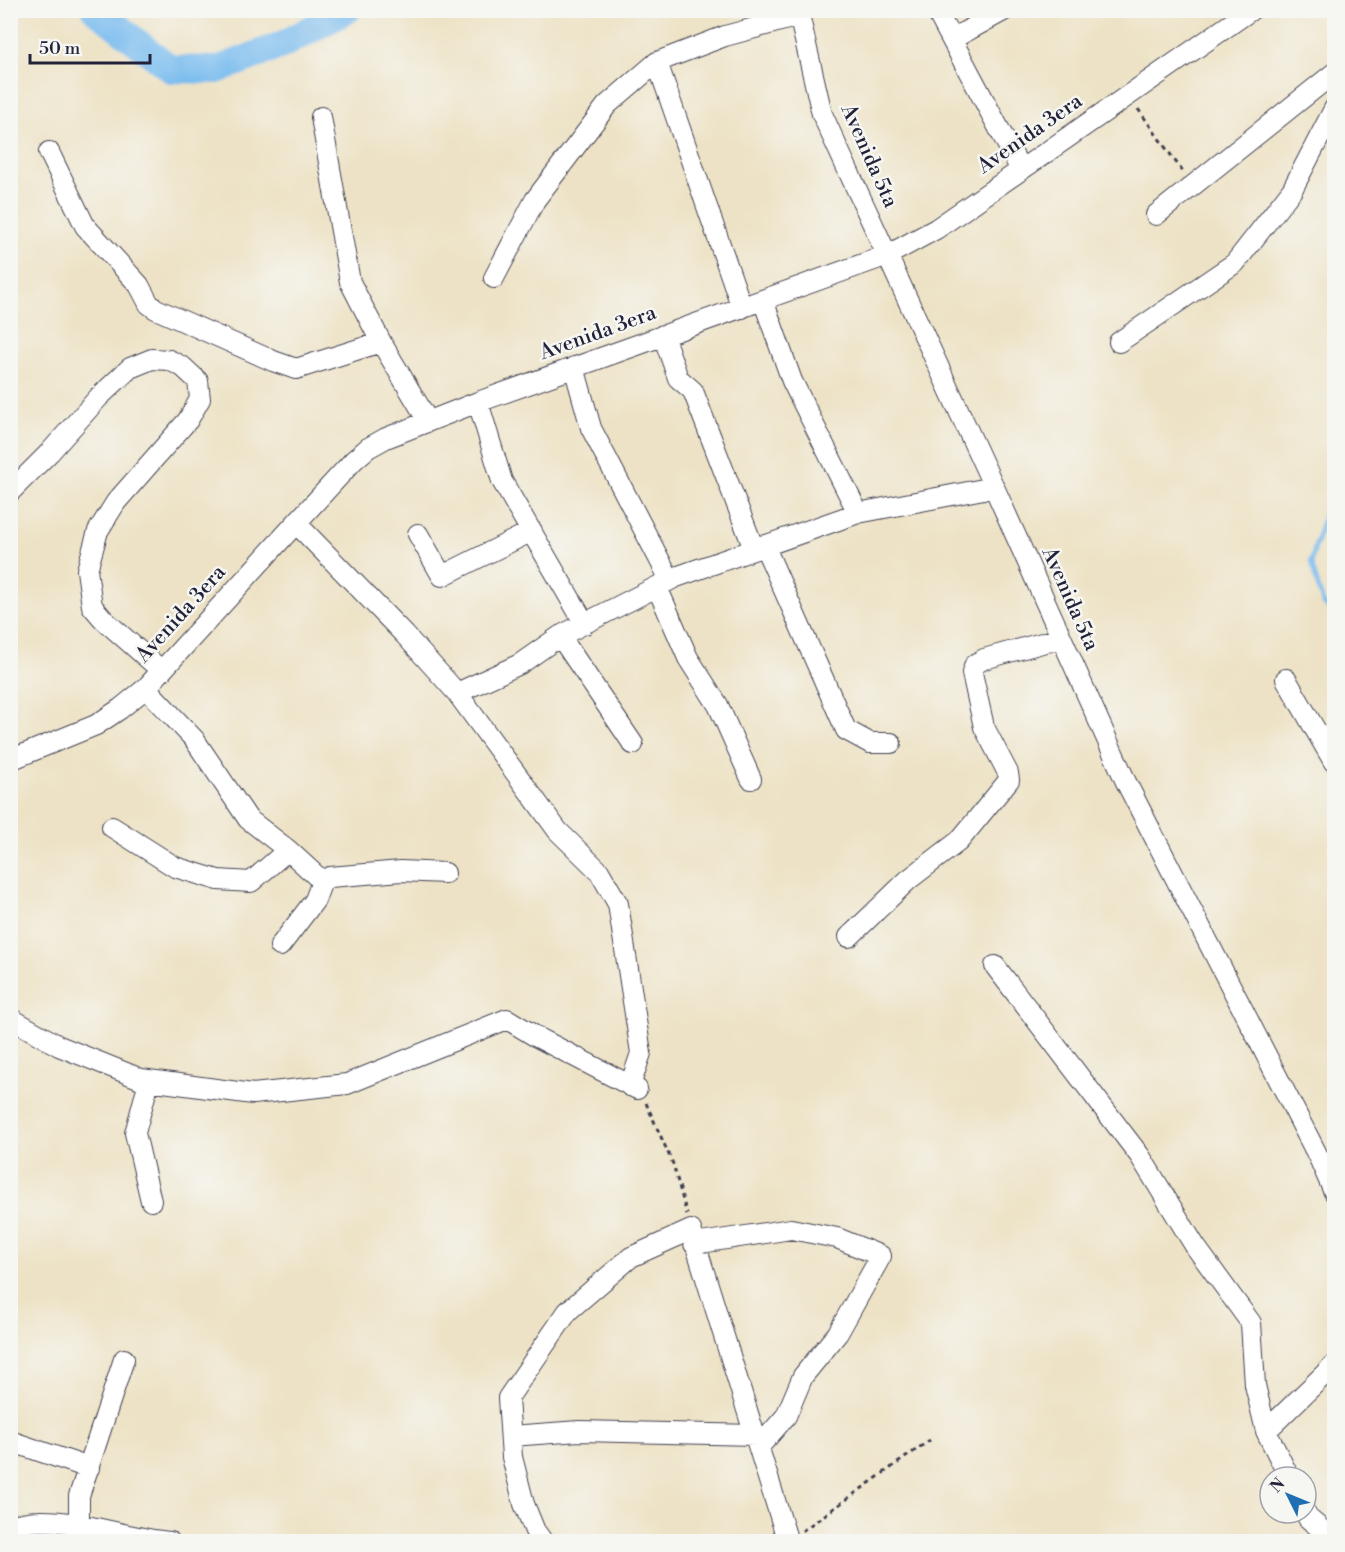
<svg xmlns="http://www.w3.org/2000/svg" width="1345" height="1552" viewBox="0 0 1345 1552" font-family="'Libre Bodoni',serif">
<rect width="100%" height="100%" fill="#f6f6f2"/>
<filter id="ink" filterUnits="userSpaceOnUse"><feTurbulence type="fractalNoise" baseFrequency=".0167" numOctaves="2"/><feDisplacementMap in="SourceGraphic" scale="12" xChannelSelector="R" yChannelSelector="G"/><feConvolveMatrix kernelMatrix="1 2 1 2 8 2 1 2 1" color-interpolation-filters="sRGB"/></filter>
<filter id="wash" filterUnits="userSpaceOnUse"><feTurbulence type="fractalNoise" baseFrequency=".008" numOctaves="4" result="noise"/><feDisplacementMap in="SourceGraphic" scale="24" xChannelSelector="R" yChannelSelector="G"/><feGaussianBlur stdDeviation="1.35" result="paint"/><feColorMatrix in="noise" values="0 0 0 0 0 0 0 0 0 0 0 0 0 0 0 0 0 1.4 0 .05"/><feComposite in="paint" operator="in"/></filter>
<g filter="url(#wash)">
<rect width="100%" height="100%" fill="#ede2c5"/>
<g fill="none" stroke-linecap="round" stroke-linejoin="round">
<!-- stream -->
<path stroke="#79bcef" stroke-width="4.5" d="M1334,496L1327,505L1311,562L1323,603L1334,614"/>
<!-- river -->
<path stroke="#79bcef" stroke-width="28" d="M96,10L171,69L217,70L282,45L347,10"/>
</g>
</g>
<g filter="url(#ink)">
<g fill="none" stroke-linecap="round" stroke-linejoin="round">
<!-- minor casing -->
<g stroke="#403f50" stroke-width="22">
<path id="minor" d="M798,10L822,114L994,487L1126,782L1319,1158L1334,1192
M936,10L1021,170
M952,39L1005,10
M657,62L742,308
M321,117L350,282L381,342L428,421
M49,152L85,226L139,285L149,304L156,309L273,361L296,369L381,342
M1156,215L1334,73
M494,278L535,200L607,105L657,62L725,36L799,16
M763,300L792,381L858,513
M663,335L678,378L693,391L754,549
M1119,342L1235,263L1292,190L1334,109
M574,367L591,428L670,580
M478,402L502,481L585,624
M10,492L50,452L99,397L130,368L152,359L169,360L183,367L198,381L200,399L188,420L116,502L98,531L87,570L92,606L104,620L162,671
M296,523L405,635L457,693L558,831L599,871L618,904L641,1053L630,1086
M418,534L442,576L532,531
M764,545L846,730L870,743H891
M657,587L688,658L718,705L751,779
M560,636L633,744
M1286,679L1334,762
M146,688L194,739L248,819L288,850L322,881
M457,693L520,664L560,636L676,577L858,513L994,487
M10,760L96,725L120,709L146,688L296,523L354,460L368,448L386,438L478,402L888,255L936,229L1251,10
M112,827L175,867L218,880L251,882L288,850
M849,937L908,880L959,841L1009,780L1008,773L984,727L972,673L975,664L984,659L1060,638
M280,946L315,900L322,881L330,877L401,871L445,873
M995,966L1140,1156L1195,1246L1251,1323L1255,1385L1266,1431L1289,1477
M10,1018L59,1046L141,1079L253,1094L347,1084L507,1019L535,1036L637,1089
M149,1081L135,1133L151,1201
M694,1244L791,1229L837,1238L881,1256L838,1333L803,1376L786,1416L759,1447
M1266,1431L1334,1365
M511,1436L579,1431L756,1435
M10,1441L89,1468
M1306,1513L1308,1518L1334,1540
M79,1524V1496L124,1359
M10,1525C20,1524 29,1521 39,1521C83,1520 125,1538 170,1542
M543,1542L535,1531L524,1504L512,1457L508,1398L568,1311L631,1257L691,1230L788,1542"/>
</g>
<!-- path -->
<path stroke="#403f50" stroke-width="3" stroke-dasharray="4.5 4.5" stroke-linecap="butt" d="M1138,109L1183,172
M646,1103L673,1164L687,1215
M802,1531L930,1440"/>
<!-- minor -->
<use href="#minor" stroke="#fff" stroke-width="20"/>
</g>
</g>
<g text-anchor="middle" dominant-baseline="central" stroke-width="5" stroke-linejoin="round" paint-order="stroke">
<!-- street labels -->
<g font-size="21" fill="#22223b" stroke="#f6f6f2">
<text transform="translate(1030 134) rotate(-35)">Avenida 3era</text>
<text transform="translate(869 156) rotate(66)">Avenida 5ta</text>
<text transform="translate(598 333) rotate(-20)">Avenida 3era</text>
<text transform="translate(1070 599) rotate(66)">Avenida 5ta</text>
<text transform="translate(181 614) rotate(-48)">Avenida 3era</text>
</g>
</g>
<!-- margin -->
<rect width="1345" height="1552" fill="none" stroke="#f6f6f2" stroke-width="36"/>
<!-- north arrow -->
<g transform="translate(1288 1495) rotate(313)"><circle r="28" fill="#f6f6f2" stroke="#a1a1a9" stroke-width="1.5"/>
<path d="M0-4.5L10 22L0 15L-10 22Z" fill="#1f6fb2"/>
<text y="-9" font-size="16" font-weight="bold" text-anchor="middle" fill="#22223b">N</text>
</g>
<!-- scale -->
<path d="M30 54v9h120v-9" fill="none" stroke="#22223b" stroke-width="3"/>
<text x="39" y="54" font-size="18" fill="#22223b" stroke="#f6f6f2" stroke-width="4.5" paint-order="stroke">50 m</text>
</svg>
